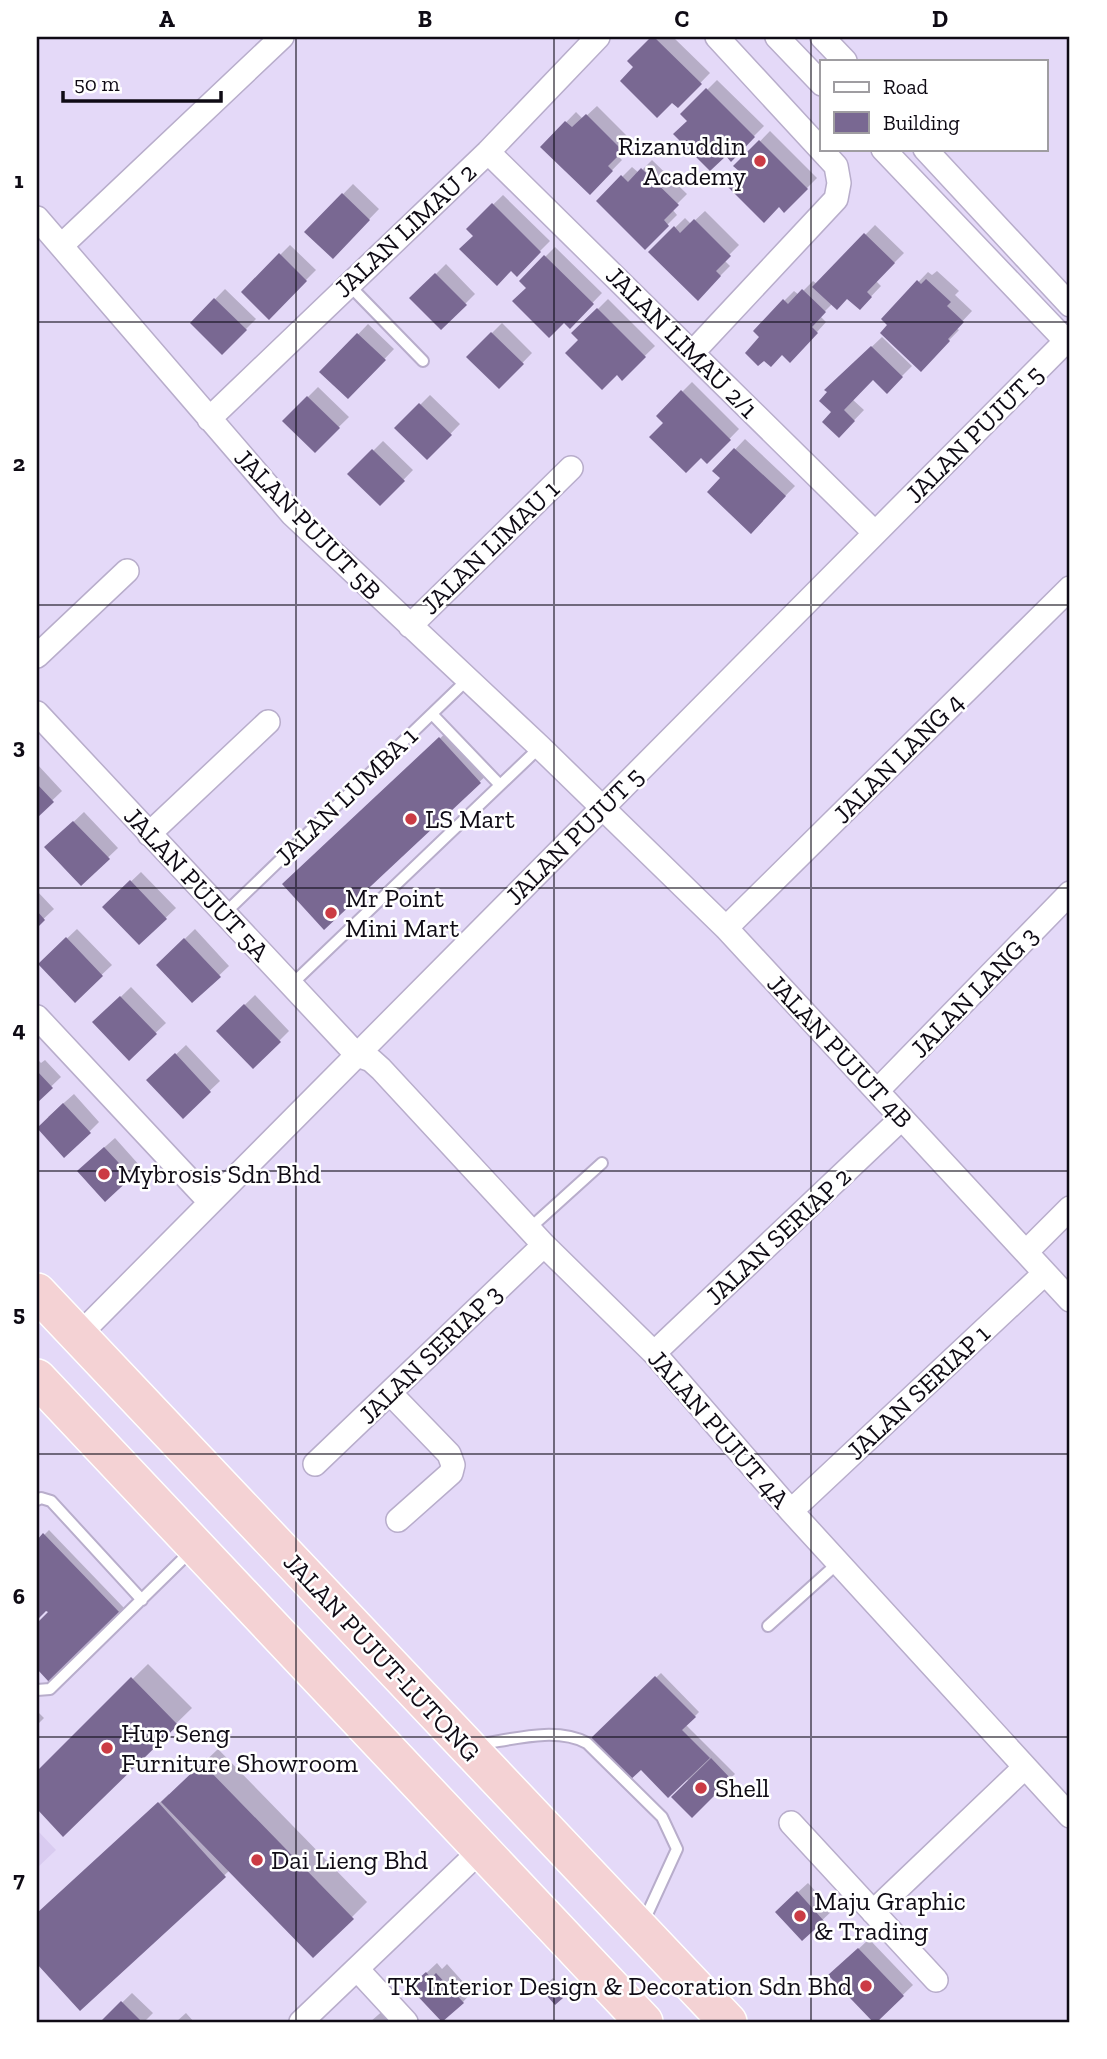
<svg xmlns="http://www.w3.org/2000/svg" width="1107" height="2059" viewBox="0 0 1107 2059" font-family="'Zilla Slab',serif">
<rect width="100%" height="100%" fill="#e4d9f8"/>
<!-- built -->
<path fill="#d9cbf0" d="M37,1830L56,1850L37,1868Z"/>
<!-- shadow -->
<path fill="#0003" d="M653,37H673L710,73L678,106L629,61Z
M717,80L764,126L731,159L683,114Z
M597,106L631,140L617,155L622,160L590,193L542,147L576,112L583,119Z
M770,131L817,178L784,211L736,166Z
M652,160L687,194L672,209L677,215L645,247L598,201L632,167L639,173Z
M353,184L379,209L333,257L306,232Z
M503,195L550,241L517,274L468,229Z
M705,211L739,245L724,260L730,266L698,298L650,252L685,218L691,224Z
M875,225L904,253L876,281L881,286L860,308L848,297L832,304L820,316L826,322L800,351L762,337L784,301L794,291L799,295L813,281L817,284Z
M290,245L316,270L269,317L243,292Z
M555,247L602,293L570,326L521,281Z
M446,264L475,294L441,328L412,298Z
M937,271L959,291L955,295L972,311L956,328L959,330L921,369L883,319L928,272L932,275Z
M225,289L256,319L222,353L192,323Z
M608,299L655,346L622,378L574,333Z
M502,323L532,353L499,387L468,357Z
M368,324L394,349L348,397L322,372Z
M882,337L912,366L887,391L873,378L852,399L864,410L839,436L834,412L837,380Z
M692,382L739,429L707,462L658,416Z
M318,387L349,417L315,450L284,421Z
M430,395L460,424L427,458L397,428Z
M745,439L795,486L751,531L722,478L715,471Z
M383,441L413,470L380,504L350,474Z
M450,729L490,772L324,927L294,875Z
M37,764L62,791L37,815Z
M84,812L118,848L81,883L47,847Z
M141,872L176,908L139,943L104,907Z
M37,891L54,909L37,925Z
M77,929L112,965L75,1000L40,964Z
M195,929L229,966L192,1001L158,965Z
M131,987L166,1023L129,1058L95,1022Z
M255,995L289,1031L253,1067L218,1031Z
M186,1045L220,1081L183,1116L149,1080Z
M37,1059L41,1063L45,1060L61,1077L37,1100Z
M74,1094L99,1122L89,1132L48,1117Z
M115,1138L140,1166L131,1176L89,1161Z
M49,1530L124,1608L49,1680L37,1667V1625L50,1612L46,1608L37,1617V1573L40,1571L37,1568V1542Z
M148,1664L192,1708L63,1834L37,1807V1773Z
M661,1673L699,1712L686,1725L735,1774L692,1815L674,1797L688,1780L686,1779L641,1767L591,1740Z
M37,1711L44,1718L37,1725Z
M218,1749L367,1902L313,1956L230,1870L80,2008L37,1961V1915L169,1794L170,1795Z
M808,1883L833,1910L802,1939L787,1902Z
M869,1939L913,1985L875,2022L831,1975Z
M437,1963L442,1969L447,1964L472,1992L463,2002L421,1978Z
M553,1978L566,1992L556,2003L542,1988Z
M132,1993L153,2013L144,2022H102Z
M386,2008L399,2022H370Z
M186,2013L194,2022H176Z"/>
<!-- building -->
<path fill="#796892" d="M651,37H654L702,84L678,108L672,103L657,118L620,81L633,67L627,61Z
M706,88L755,137L731,162L726,156L710,171L673,134L687,121L680,114Z
M586,114L623,151L608,166L613,171L590,195L540,147L565,121L572,127Z
M759,140L808,189L784,213L779,207L764,223L727,186L740,172L733,166Z
M641,168L679,205L664,220L669,226L645,250L596,201L621,175L628,182Z
M342,193L370,220L333,259L304,232Z
M492,203L541,252L517,277L511,271L497,286L459,249L473,236L466,229Z
M694,219L731,256L716,271L721,276L698,301L648,252L674,226L680,233Z
M864,233L895,263L867,292L872,297L860,310L847,299L837,310L812,287Z
M279,253L307,281L269,320L241,292Z
M544,255L594,304L570,329L564,323L549,338L512,301L526,288L519,281Z
M435,273L467,305L441,330L409,298Z
M926,279L951,302L947,306L964,322L948,339L950,341L921,372L880,333L887,325L881,319L917,280L921,284Z
M802,289L826,312L812,327L818,333L790,363L782,355L771,367L764,361L758,366L745,353L759,337L753,331L783,299L788,304Z
M214,298L247,330L222,355L190,323Z
M597,308L646,357L622,381L617,375L602,390L565,353L578,340L571,333Z
M491,332L524,364L499,389L466,357Z
M357,333L386,360L348,399L319,372Z
M871,346L903,377L887,394L873,380L844,410L855,421L839,438L822,422L831,412L819,401L827,392L824,390Z
M681,390L731,440L707,464L701,458L686,473L649,437L663,423L656,416Z
M307,396L340,428L315,453L282,421Z
M419,403L452,435L427,460L394,428Z
M734,448L786,496L751,534L707,492L720,478L712,471Z
M372,449L405,481L380,506L347,474Z
M439,737L481,783L324,930L282,884Z
M37,784L54,802L37,818Z
M73,821L110,859L81,886L44,847Z
M130,880L167,919L139,945L102,907Z
M37,911L45,920L37,928Z
M66,937L103,976L75,1003L38,964Z
M184,938L221,977L192,1003L156,965Z
M120,996L157,1034L129,1061L92,1022Z
M244,1004L281,1042L253,1069L216,1031Z
M175,1053L211,1092L183,1119L146,1080Z
M37,1071L53,1088L37,1103Z
M63,1103L91,1133L64,1158L37,1128Z
M104,1147L132,1177L105,1202L77,1171Z
M43,1533L121,1614L49,1682L37,1669V1623L48,1612L46,1611L37,1620V1540Z
M655,1676L696,1717L682,1730L710,1758L668,1798L641,1770L629,1781L589,1740Z
M131,1677L178,1725L63,1837L37,1809V1771Z
M711,1758L731,1779L692,1818L671,1797Z
M202,1763L354,1919L313,1958L161,1802Z
M158,1802L226,1877L80,2011L37,1964V1913Z
M797,1891L824,1921L802,1941L775,1912Z
M858,1948L904,1996L877,2022H873L828,1975Z
M426,1972L431,1978L436,1973L464,2003L442,2022L409,1987Z
M548,1981L563,1998L555,2005L540,1988Z
M121,2001L142,2022H100Z"/>
<g fill="none" stroke-linecap="round" stroke-linejoin="round">
<!-- service casing -->
<g stroke="#b8adcb" stroke-width="14">
<path id="service" d="M348,284L423,361
M432,714L500,785
M225,913L468,679
M291,985L540,747
M529,1229L602,1163
M37,1500L41,1498L51,1501L142,1600
M768,1626L838,1563
M37,1690L50,1689L193,1549
M476,1745C511,1740 555,1726 587,1743L662,1817L677,1849L644,1921"/>
</g>
<!-- minor casing -->
<g stroke="#b8adcb" stroke-width="26">
<path id="minor" d="M777,37L822,84
M822,37L845,61
M883,149L1066,341L1070,342
M925,149L1070,305
M488,152L875,533
M37,218L292,514L540,747L726,928L1070,1300
M62,245L282,37
M693,352L836,199L839,183L836,166L717,37
M209,419L488,152L598,37
M410,626L571,468
M37,656L127,571
M37,713L357,1055L371,1060L381,1069L544,1245L654,1353L791,1511L1070,1816
M149,834L268,722
M726,928L1070,588
M37,1017L210,1202
M877,1091L1070,893
M1026,1252L1070,1208
M78,1336L1070,337
M654,1353L902,1118
M390,1393L449,1454L453,1465L451,1473L398,1520
M315,1464L544,1245
M791,1511L1045,1273
M791,1823L936,1980
M873,1912L1025,1767
M357,1969L406,2022
M301,2022L482,1849"/>
</g>
<!-- trunk casing -->
<g stroke="#fff" stroke-width="40">
<path id="trunk" d="M37,1292L728,2022
M37,1378L644,2022"/>
</g>
<!-- service -->
<use href="#service" stroke="#fff" stroke-width="10"/>
<!-- minor -->
<use href="#minor" stroke="#fff" stroke-width="23"/>
<!-- trunk -->
<use href="#trunk" stroke="#f4d2d4" stroke-width="37"/>
</g>
<!-- grid -->
<path fill="none" stroke="#0f0b15" stroke-width="2" stroke-opacity="0.55" d="M296,37V2022M554,37V2022M811,37V2022M37,322H1070M37,605H1070M37,888H1070M37,1171H1070M37,1454H1070M37,1737H1070"/>
<!-- markers -->
<g fill="#cb3b44" stroke="#fff" stroke-width="2.5">
<circle cx="760" cy="161" r="7"/>
<circle cx="411" cy="819" r="7"/>
<circle cx="331" cy="913" r="7"/>
<circle cx="104" cy="1174" r="7"/>
<circle cx="107" cy="1748" r="7"/>
<circle cx="701" cy="1788" r="7"/>
<circle cx="257" cy="1860" r="7"/>
<circle cx="800" cy="1916" r="7"/>
<circle cx="866" cy="1986" r="7"/>
</g>
<g text-anchor="middle" dominant-baseline="central" stroke-width="5" stroke-linejoin="round" paint-order="stroke">
<!-- poi labels -->
<g font-size="26" fill="#0f0b15" stroke="#fff" text-anchor="start">
<text x="746" y="146" text-anchor="end">Rizanuddin<tspan x="746" dy="30">Academy</tspan></text>
<text x="425" y="819">LS Mart</text>
<text x="345" y="898">Mr Point<tspan x="345" dy="30">Mini Mart</tspan></text>
<text x="118" y="1174">Mybrosis Sdn Bhd</text>
<text x="121" y="1733">Hup Seng<tspan x="121" dy="30">Furniture Showroom</tspan></text>
<text x="715" y="1788">Shell</text>
<text x="271" y="1860">Dai Lieng Bhd</text>
<text x="814" y="1901">Maju Graphic<tspan x="814" dy="30">&amp; Trading</tspan></text>
<text x="852" y="1986" text-anchor="end">TK Interior Design &amp; Decoration Sdn Bhd</text>
</g>
<!-- street labels -->
<g font-size="26" fill="#0f0b15" stroke="#fff">
<text transform="translate(405 230) rotate(-43)">JALAN LIMAU 2</text>
<text transform="translate(682 342) rotate(45)">JALAN LIMAU 2/1</text>
<text transform="translate(974 434) rotate(-45)">JALAN PUJUT 5</text>
<text transform="translate(308 524) rotate(46)">JALAN PUJUT 5B</text>
<text transform="translate(490 547) rotate(-44)">JALAN LIMAU 1</text>
<text transform="translate(898 758) rotate(-45)">JALAN LANG 4</text>
<text transform="translate(346 796) rotate(-44)">JALAN LUMBA 1</text>
<text transform="translate(574 836) rotate(-45)">JALAN PUJUT 5</text>
<text transform="translate(197 884) rotate(47)">JALAN PUJUT 5A</text>
<text transform="translate(974 992) rotate(-46)">JALAN LANG 3</text>
<text transform="translate(840 1051) rotate(47)">JALAN PUJUT 4B</text>
<text transform="translate(778 1236) rotate(-43)">JALAN SERIAP 2</text>
<text transform="translate(430 1354) rotate(-44)">JALAN SERIAP 3</text>
<text transform="translate(918 1392) rotate(-43)">JALAN SERIAP 1</text>
<text transform="translate(719 1429) rotate(49)">JALAN PUJUT 4A</text>
<text transform="translate(382 1657) rotate(47)">JALAN PUJUT-LUTONG</text>
</g>
</g>
<!-- border -->
<rect width="1107" height="2059" fill="none" stroke="#ffffff" stroke-width="77"/>
<!-- legend -->
<rect x="820" y="60" width="228" height="91" fill="#ffffff" stroke="#9f9da1" stroke-width="2"/>
<rect x="834" y="82" width="35" height="10" fill="#ffffff" stroke="#9f9da1" stroke-width="2"/>
<text x="883" y="94" font-size="21" fill="#0f0b15">Road</text>
<rect x="834" y="112" width="35" height="21" fill="#796892" stroke="#9f9da1" stroke-width="2"/>
<text x="883" y="130" font-size="21" fill="#0f0b15">Building</text>
<!-- scale -->
<path d="M63 91v10h158v-10" fill="none" stroke="#0f0b15" stroke-width="3.5"/>
<text x="74" y="91" font-size="21" fill="#0f0b15" stroke="#ffffff" stroke-width="5" paint-order="stroke">50 m</text>
<rect x="38" y="38" width="1030" height="1983" fill="none" stroke="#0f0b15" stroke-width="2.5"/>
<g font-size="23" text-anchor="middle" font-weight="bold" fill="#0f0b15">
<text x="167" y="27">A</text>
<text x="425" y="27">B</text>
<text x="682" y="27">C</text>
<text x="940" y="27">D</text>
<text x="19" y="188">1</text>
<text x="19" y="471">2</text>
<text x="19" y="754">3</text>
<text x="19" y="1037">4</text>
<text x="19" y="1321">5</text>
<text x="19" y="1604">6</text>
<text x="19" y="1887">7</text>
</g>
</svg>
